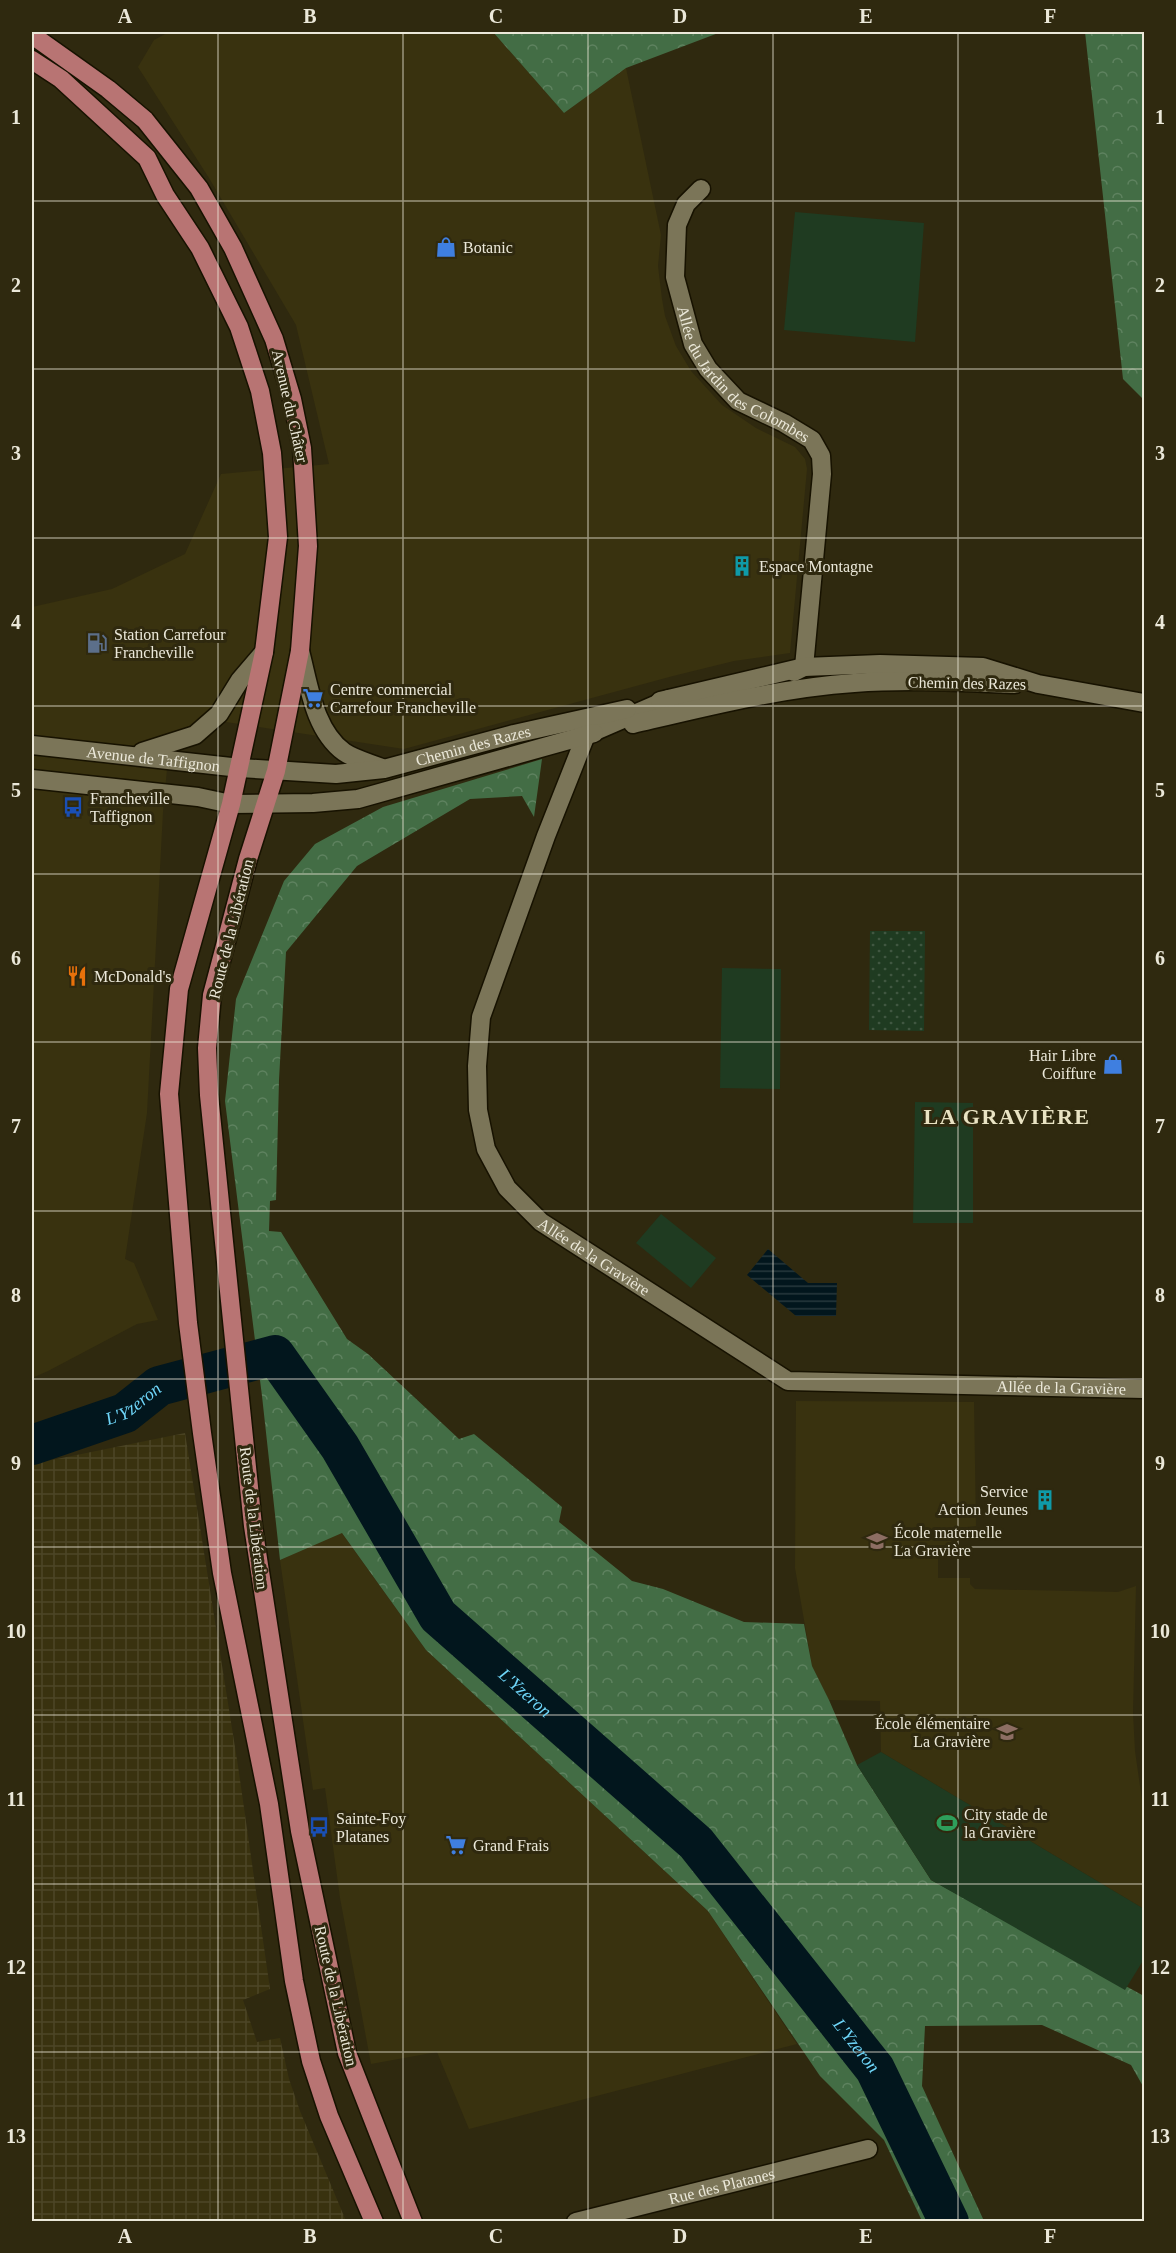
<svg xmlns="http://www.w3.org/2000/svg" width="1176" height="2253" viewBox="0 0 1176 2253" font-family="'Times New Roman',serif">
<defs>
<pattern id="industrial-grid" width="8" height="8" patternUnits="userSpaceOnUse" patternTransform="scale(1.5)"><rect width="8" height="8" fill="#39320f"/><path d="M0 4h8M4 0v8" fill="none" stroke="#4c4626"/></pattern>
<pattern id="grass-dots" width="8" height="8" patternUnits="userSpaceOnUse" patternTransform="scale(1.5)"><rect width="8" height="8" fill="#1f3b21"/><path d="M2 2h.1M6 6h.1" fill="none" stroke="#405741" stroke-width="1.8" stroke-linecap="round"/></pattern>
<pattern id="forest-crowns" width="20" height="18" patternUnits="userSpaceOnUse" patternTransform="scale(1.5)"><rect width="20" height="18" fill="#436d45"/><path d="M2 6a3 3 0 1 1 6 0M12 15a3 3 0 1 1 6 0" fill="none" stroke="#5e825f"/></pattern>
<pattern id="water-rules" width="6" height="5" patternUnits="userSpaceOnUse" patternTransform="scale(1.5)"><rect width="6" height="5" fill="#02161d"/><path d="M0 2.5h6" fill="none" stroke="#27383d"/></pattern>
</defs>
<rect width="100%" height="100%" fill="#2f290f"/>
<!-- built -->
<path fill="#39320f" d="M169,32H493L564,113L626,68L661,235L658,266L662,299L665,316L676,346L691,371L722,405L756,428L795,447L805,459L807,469L790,653L734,661L673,676L404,749L206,719L170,737L163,812L147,1113L125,1259L134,1263L158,1320L137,1324L48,1371L32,1378V607L112,589L185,554L221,474L329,464L296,325L209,178L138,67L154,40Z
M796,1401L974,1402L976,1526L958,1528V1555H938V1578H970V1584L975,1589L1118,1592L1136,1586L1133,1713L1135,1751L1144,1814V1909L881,1752L880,1701L829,1700L812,1666L795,1568Z
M341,1532L426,1650L708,1911L797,2044L469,2129L437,2052L371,2064L340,1898L325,1788L313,1790L280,1560Z"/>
<!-- industrial -->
<path fill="url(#industrial-grid)" d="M185,1433L238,1766L270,1989L243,2000L257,2042L280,2038L289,2079L300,2111L346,2221H32V1464Z"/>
<!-- grass -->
<path fill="url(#grass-dots)" d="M870,931H925L924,1031L869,1030Z"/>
<!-- forest -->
<path fill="url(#forest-crowns)" d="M493,32H721L626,68L564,113Z
M1085,32H1144V400L1123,379Z
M542,759L534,817L522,796L470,799L357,866L286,952L279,1080L276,1200L270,1201L269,1231L281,1232L347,1339L368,1354L459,1439L474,1434L562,1507L559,1522L632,1581L663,1589L744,1622L804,1624L812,1666L829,1700L857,1765L931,1880L1144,1996V2088L1131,2065L1042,2025L925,2026L922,2086L984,2221H922L884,2140L820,2076L708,1911L426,1650L342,1533L280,1560L262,1396L225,1101L236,999L284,881L315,844L383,807Z"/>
<!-- pitch -->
<path fill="#1f3b21" d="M795,212L924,223L915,342L784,330Z
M722,968L781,969L780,1089L720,1088Z
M915,1102L973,1103V1223H913Z
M661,1214L716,1258L691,1288L636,1243Z
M881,1752L1144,1909V1959L1125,1990L931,1880L857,1765Z"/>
<!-- water -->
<path fill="url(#water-rules)" d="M768,1249L808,1283H837L836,1316H796L747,1275Z"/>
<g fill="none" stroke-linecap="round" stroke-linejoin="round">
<!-- river -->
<path stroke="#02161d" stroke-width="40" id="s1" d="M32,1445L125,1413L159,1386L275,1355L340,1447L438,1616L696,1843L875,2069L949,2222"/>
<!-- minor casing -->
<g stroke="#171200" stroke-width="21">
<g id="minor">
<path id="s2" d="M701,189L686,204L677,225L675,277L693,344L708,369L738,401L784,423L812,440L821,456L822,474L804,667L794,672"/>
<path d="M300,651C309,685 314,730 344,752C354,759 370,763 382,768"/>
<path id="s3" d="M669,699L586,735L546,836L481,1017L477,1066L478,1110L486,1149L507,1188L541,1222L788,1381L1144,1389"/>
<path d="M660,701L804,667L880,664L983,667L1038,684L1144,703"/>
<path d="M633,724C705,707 780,688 854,683C908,679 961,682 1015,684"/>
<path id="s4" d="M32,745L240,768L336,774L384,769L514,734L627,709"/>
<path d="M142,752L195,735L219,714L240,680L264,652"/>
<path d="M32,779L198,797L231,804L313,803L358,799L594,733"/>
<path id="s5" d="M576,2222L868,2149"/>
</g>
</g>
<!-- major casing -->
<g stroke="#171200" stroke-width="21">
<path id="major" d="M32,35L108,89L145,120L199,188L233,248L274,339L292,399L302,448L308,546L300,651L276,771L248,859L212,995L207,1048L209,1095L253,1526L300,1831L347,2053L413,2222
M32,60L61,79L147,158L165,195L200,248L239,327L260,391L272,453L278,537L264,652L231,804L179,989L169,1094L188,1323L202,1433L222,1573L269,1804L294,1981L311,2061L329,2116L374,2222"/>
</g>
<!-- minor -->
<use href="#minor" stroke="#7b7558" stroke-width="18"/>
<!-- major -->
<use href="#major" stroke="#b87473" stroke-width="18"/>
</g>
<!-- grid -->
<path fill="none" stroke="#ebe8d9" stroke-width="1.5" stroke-opacity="0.55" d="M218,32V2222M403,32V2222M588,32V2222M773,32V2222M958,32V2222M32,201H1144M32,369H1144M32,538H1144M32,706H1144M32,874H1144M32,1042H1144M32,1211H1144M32,1379H1144M32,1547H1144M32,1715H1144M32,1884H1144M32,2052H1144"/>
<!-- icons -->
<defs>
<g id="shop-bare" transform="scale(1.62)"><path d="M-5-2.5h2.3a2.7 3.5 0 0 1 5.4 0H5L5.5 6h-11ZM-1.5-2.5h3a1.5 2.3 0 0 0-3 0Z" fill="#3f7fe0" stroke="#2f290f" stroke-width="2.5" paint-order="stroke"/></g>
<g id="building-bare" transform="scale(1.62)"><path d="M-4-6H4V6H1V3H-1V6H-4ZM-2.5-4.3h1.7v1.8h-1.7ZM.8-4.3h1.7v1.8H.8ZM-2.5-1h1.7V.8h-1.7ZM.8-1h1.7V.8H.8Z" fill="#0f9aa8" stroke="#2f290f" stroke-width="2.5" paint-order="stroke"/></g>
<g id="fuel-bare" transform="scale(1.62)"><path d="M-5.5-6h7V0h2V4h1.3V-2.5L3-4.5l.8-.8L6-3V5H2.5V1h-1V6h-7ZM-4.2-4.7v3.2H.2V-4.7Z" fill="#5c6f8a" stroke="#2f290f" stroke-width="2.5" paint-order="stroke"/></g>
<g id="supermarket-bare" transform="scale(1.62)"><path d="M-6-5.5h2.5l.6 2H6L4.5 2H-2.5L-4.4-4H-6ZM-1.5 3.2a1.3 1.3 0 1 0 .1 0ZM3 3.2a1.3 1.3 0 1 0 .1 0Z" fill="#3f7fe0" stroke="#2f290f" stroke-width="2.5" paint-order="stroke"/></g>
<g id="bus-bare" transform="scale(1.62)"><path d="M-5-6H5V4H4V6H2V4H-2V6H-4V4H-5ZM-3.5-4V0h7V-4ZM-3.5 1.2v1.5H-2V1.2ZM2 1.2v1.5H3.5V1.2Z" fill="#1a4fb4" stroke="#2f290f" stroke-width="2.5" paint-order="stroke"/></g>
<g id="restaurant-bare" transform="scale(1.62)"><path d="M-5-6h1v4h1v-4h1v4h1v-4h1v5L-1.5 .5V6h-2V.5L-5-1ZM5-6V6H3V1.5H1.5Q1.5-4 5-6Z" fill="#e8710a" stroke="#2f290f" stroke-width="2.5" paint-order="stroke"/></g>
<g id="school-bare" transform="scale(1.62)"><path d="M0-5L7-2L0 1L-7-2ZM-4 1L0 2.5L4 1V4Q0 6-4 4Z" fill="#8d6e63" stroke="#2f290f" stroke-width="2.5" paint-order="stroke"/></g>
<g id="stadium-bare" transform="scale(1.62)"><path d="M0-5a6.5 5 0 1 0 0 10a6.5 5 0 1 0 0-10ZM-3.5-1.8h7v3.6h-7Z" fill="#2e9e5b" stroke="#2f290f" stroke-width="2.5" paint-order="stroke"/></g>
</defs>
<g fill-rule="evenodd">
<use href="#shop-bare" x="446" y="247"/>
<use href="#building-bare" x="742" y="566"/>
<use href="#fuel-bare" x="97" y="643"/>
<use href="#supermarket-bare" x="313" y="698"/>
<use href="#bus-bare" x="73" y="807"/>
<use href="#restaurant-bare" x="77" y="976"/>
<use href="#shop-bare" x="1113" y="1064"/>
<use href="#building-bare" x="1045" y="1500"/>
<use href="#school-bare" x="877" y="1541"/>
<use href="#school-bare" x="1007" y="1732"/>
<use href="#stadium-bare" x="947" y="1823"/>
<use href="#bus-bare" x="319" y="1827"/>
<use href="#supermarket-bare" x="456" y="1845"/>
</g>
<g text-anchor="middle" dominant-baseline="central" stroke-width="6" stroke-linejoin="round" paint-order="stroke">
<!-- poi labels -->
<g font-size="16" fill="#ebe8d9" stroke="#2f290f" text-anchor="start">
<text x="463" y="247">Botanic</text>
<text x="759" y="566">Espace Montagne</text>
<text x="114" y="634">Station Carrefour<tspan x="114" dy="18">Francheville</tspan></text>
<text x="330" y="689">Centre commercial<tspan x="330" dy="18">Carrefour Francheville</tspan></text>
<text x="90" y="798">Francheville<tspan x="90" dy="18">Taffignon</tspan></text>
<text x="94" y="976">McDonald's</text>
<text x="1096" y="1055" text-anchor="end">Hair Libre<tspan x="1096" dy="18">Coiffure</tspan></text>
<text x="1028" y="1491" text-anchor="end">Service<tspan x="1028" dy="18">Action Jeunes</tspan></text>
<text x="894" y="1532">École maternelle<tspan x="894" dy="18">La Gravière</tspan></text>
<text x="990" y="1723" text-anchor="end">École élémentaire<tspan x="990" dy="18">La Gravière</tspan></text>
<text x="964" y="1814">City stade de<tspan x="964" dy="18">la Gravière</tspan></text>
<text x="336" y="1818">Sainte-Foy<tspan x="336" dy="18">Platanes</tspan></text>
<text x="473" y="1845">Grand Frais</text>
</g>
<!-- street labels -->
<g font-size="16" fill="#ebe8d9" stroke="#2f290f">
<text stroke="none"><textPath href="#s2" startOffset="222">Allée du Jardin des Colombes</textPath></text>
<text transform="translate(290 406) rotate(77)">Avenue du Châter</text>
<text transform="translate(967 683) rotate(1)">Chemin des Razes</text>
<text stroke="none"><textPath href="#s4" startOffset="446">Chemin des Razes</textPath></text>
<text stroke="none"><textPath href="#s4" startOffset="122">Avenue de Taffignon</textPath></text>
<text transform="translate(231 929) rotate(-76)">Route de la Libération</text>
<text stroke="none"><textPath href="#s3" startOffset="680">Allée de la Gravière</textPath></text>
<text stroke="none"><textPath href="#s3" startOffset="1184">Allée de la Gravière</textPath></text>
<text transform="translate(254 1518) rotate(83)">Route de la Libération</text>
<text transform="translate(336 1996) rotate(77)">Route de la Libération</text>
<text stroke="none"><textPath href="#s5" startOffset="150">Rue des Platanes</textPath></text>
</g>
<!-- water labels -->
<g font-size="18" font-style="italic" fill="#6ed5f8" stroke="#2f290f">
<text stroke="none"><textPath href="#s1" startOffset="110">L'Yzeron</textPath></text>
<text stroke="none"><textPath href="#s1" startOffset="686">L'Yzeron</textPath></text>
<text stroke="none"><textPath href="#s1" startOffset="1172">L'Yzeron</textPath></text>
</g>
<!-- district labels -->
<g font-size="22" font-weight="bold" letter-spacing="1.5" fill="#e9e3c3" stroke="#2f290f">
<text x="1007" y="1116">LA GRAVIÈRE</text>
</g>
</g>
<!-- border -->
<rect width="1176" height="2253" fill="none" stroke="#2f290f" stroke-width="66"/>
<rect x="33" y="33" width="1110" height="2187" fill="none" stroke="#ebe8d9" stroke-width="2"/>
<g font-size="20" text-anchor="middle" font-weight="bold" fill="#ebe8d9">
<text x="125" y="23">A</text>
<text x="310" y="23">B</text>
<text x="496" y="23">C</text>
<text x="680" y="23">D</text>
<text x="866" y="23">E</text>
<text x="1050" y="23">F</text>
<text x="16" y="124">1</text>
<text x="1160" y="124">1</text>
<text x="16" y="292">2</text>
<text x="1160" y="292">2</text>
<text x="16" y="460">3</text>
<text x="1160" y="460">3</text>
<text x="16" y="629">4</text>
<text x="1160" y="629">4</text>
<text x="16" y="797">5</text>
<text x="1160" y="797">5</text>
<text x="16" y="965">6</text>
<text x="1160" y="965">6</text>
<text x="16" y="1133">7</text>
<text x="1160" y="1133">7</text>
<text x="16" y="1302">8</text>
<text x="1160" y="1302">8</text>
<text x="16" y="1470">9</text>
<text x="1160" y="1470">9</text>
<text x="16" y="1638">10</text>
<text x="1160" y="1638">10</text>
<text x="16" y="1806">11</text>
<text x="1160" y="1806">11</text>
<text x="16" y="1974">12</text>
<text x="1160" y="1974">12</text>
<text x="16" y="2143">13</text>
<text x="1160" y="2143">13</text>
<text x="125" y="2243">A</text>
<text x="310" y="2243">B</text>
<text x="496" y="2243">C</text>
<text x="680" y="2243">D</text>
<text x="866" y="2243">E</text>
<text x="1050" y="2243">F</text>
</g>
</svg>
